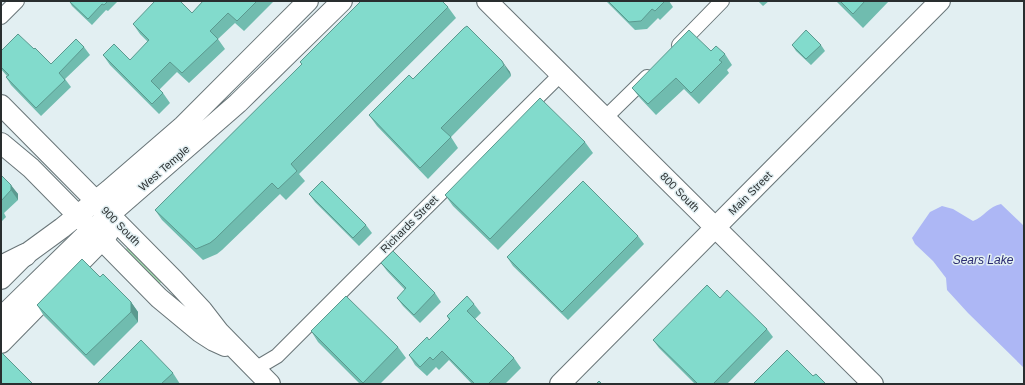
<svg xmlns="http://www.w3.org/2000/svg" width="1025" height="385" viewBox="0 0 1025 385" font-family="Arial,sans-serif">
<rect width="100%" height="100%" fill="#e2eff2"/>
<!-- green -->
<path fill="#a6e0b2" d="M129,246L163,280L158,286L123,252Z"/>
<!-- water -->
<path fill="#adb7f5" d="M1001,204L1024,226V368L968,313L947,290L946,278L933,261L915,244L912,238L930,212L942,206L953,209L973,221C984,217 989,206 1001,204Z"/>
<g fill="none" stroke-linecap="round" stroke-linejoin="round">
<!-- street casing -->
<g stroke="#697578" stroke-width="16">
<path id="street" d="M1,17L17,1
M679,45L722,1
M605,118L647,77
M255,369L277,356L353,280L561,74"/>
</g>
<!-- secondary casing -->
<g stroke="#697578" stroke-width="22">
<path id="secondary" d="M487,1L873,384
M1,105L174,280L202,310L219,332L270,384
M1,143L31,168L159,298L200,332L214,341L225,346
M100,223L238,103L342,1
M1,279L25,255L62,228L109,190L183,126L308,1
M1,343L102,240L107,235L109,231
M560,384L940,1"/>
</g>
<!-- highway casing -->
<g stroke="#697578" stroke-width="24">
<path id="highway" d="M1,267L25,255
M1,319L92,230"/>
</g>
<!-- street -->
<use href="#street" stroke="#fff" stroke-width="14"/>
<!-- secondary -->
<use href="#secondary" stroke="#fff" stroke-width="20"/>
<!-- highway -->
<use href="#highway" stroke="#fff" stroke-width="22"/>
</g>
<!-- wall -->
<path fill="#70bcaf" d="M69,1H118L108,11L106,10L92,25L72,6Z
M203,1H274L244,31L235,23L218,39L225,49L189,83L177,72L159,90L163,93L170,103L159,114L110,65L103,55L130,60L148,42L140,34L133,24L192,13Z
M606,1H669L673,7L660,20L658,18L647,29L635,30Z
M758,1H769L763,6Z
M836,1H889L863,28Z
M448,7L456,18L299,174L305,181L286,200L280,194L222,250L217,254L203,260L162,220L155,210L302,64L300,62Z
M467,26L510,72L511,76L451,137L458,148L428,179L377,126L369,115L413,79Z
M792,45H821L825,51L811,65L796,51Z
M84,47L90,55L65,79L71,87L41,116L11,85L6,77L7,76L1,69V51L34,49L51,64Z
M711,51L725,54L732,65L727,70L729,73L699,104L684,89L656,115L640,98L632,88Z
M585,142L593,153L498,250L453,206L445,195Z
M1,175L18,194V200L4,213L6,217L1,222Z
M309,194L366,225L372,233L359,246L315,202Z
M638,236L644,244L568,320L513,266L507,257Z
M381,263L435,293L441,302L420,323L403,306L397,298L405,290L387,271Z
M100,277L131,302L138,312V322L94,366L44,316L37,305Z
M720,298L767,329L773,337L727,384H695L659,348L653,340Z
M474,304L481,313L475,319L514,358L521,368L505,384H472L449,360L439,370L436,367L427,376L415,365L409,355L429,340L449,320L447,316Z
M311,331L398,347L406,358L380,384H360L318,342Z
M173,373L180,384H97Z"/>
<!-- shaded-wall -->
<path fill="#5b998f" d="M502,61L510,72L511,76L504,65Z
M11,185L18,194V200L11,190Z
M131,302L138,312V322L131,312Z"/>
<!-- building -->
<path fill="#82dbcc" stroke="#5b998f" d="M69,1H108L104,5L102,4L88,19Z
M155,1H180L192,13L203,1H257L237,21L228,13L210,31L218,39L182,73L170,62L151,81L163,93L152,104L103,55L114,44L130,60L149,40L133,24Z
M361,1H442L448,7L291,164L297,171L278,189L272,183L215,239L210,243L196,249L155,210L302,64L300,62Z
M608,1H665L655,11L652,9L641,21L629,22Z
M840,1H865L853,14Z
M467,26L502,61L504,65L441,128L451,137L420,168L369,115L409,75L413,79L464,28Z
M689,30L711,51L716,46L725,54L719,60L722,62L691,93L676,78L648,104L632,88Z
M806,30L821,45L806,59L792,45Z
M18,34L34,49L35,48L51,64L76,39L84,47L59,73L65,80L36,108L6,77L9,75L1,67V51Z
M540,98L585,142L490,239L445,195Z
M1,175L11,185V190L1,201Z
M322,181L366,225L353,238L309,194Z
M583,181L638,236L562,312L507,257Z
M393,251L435,293L414,315L397,298L406,288L381,263Z
M82,259L100,277L103,274L131,302V312L86,355L37,305Z
M707,285L720,298L727,290L767,329L713,384H698L653,340Z
M346,296L398,347L363,383L311,331Z
M467,296L474,304L467,311L514,358L488,384H475L442,351L433,360L430,357L420,367L409,355L427,337L429,340L450,319L447,316Z
M141,340L173,373L161,384H97Z
M787,350L813,376L816,374L826,384H753Z
M1,352L33,384H1Z
M599,381L602,384H596Z"/>
<g text-anchor="middle" dominant-baseline="central" stroke-width="3" stroke-linejoin="round" paint-order="stroke">
<!-- street labels -->
<g font-size="11" fill="#292e2f" stroke="#e2eff2">
<text transform="translate(164 168) rotate(-41)">West Temple</text>
<text transform="translate(680 192) rotate(45)">800 South</text>
<text transform="translate(750 193) rotate(-45)">Main Street</text>
<text transform="translate(409 224) rotate(-45)">Richards Street</text>
<text transform="translate(121 226) rotate(45)">900 South</text>
</g>
<!-- water labels -->
<g font-size="12" font-style="italic" fill="#2a2b72" stroke="#e2eff2">
<text x="983" y="260">Sears Lake</text>
</g>
</g>
<!-- border -->
<rect width="1025" height="385" fill="none" stroke="#292e2f" stroke-width="4"/>
</svg>
